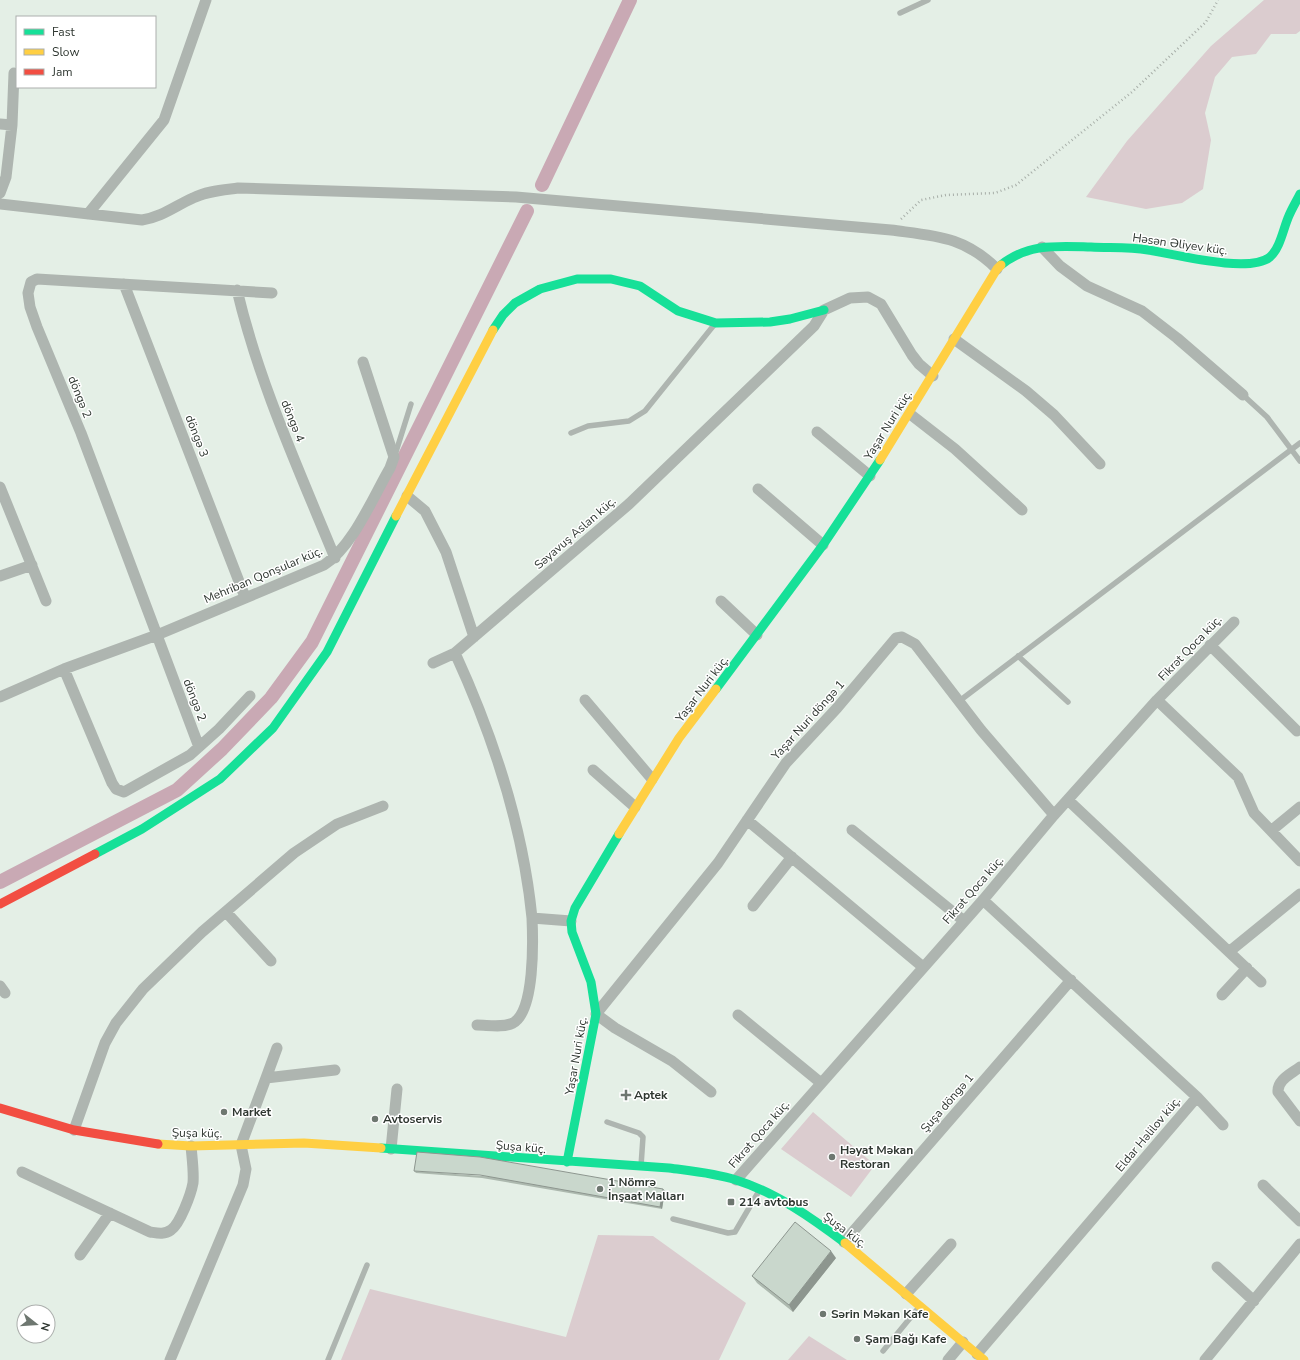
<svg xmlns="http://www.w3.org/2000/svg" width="1300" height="1360" viewBox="0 0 1300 1360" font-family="'Nunito Sans',sans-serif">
<rect width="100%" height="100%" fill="#e4efe6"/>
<!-- green -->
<path fill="#dbcccf" d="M1264,0H1300V31L1296,34H1271L1256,54L1232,57L1215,77L1205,113L1211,140L1203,189L1182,203L1146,209L1086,197L1127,141L1211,46Z
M813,1112L875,1165L851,1197L781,1149Z
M598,1235L653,1236L746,1303L719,1360H341L370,1289L566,1337Z
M809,1336L847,1360H788Z"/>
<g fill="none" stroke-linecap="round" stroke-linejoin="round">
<!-- canal -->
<path stroke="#c9a9b4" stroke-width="14" d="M542,185L630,0
M0,882L177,790L222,749L271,698L312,642L527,211"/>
<!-- path -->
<path stroke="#a7aea8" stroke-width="2.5" stroke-dasharray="1 3" stroke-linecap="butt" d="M901,219L921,200L946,195L995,193L1016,185L1132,92L1206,22L1218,0"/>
<!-- lane -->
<path stroke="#aeb5b0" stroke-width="5.5" d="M900,13L928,0
M1243,395L1267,417L1300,461
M571,433L588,426L629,421L645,411L714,325
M395,455L411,404
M1018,656L1068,702
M958,702L1300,443
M607,1122L639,1133L643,1137L641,1166
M673,1219L728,1233L735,1232L759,1191
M883,1351L920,1306
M328,1360L367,1265"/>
<!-- street -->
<path stroke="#aeb5b0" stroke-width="11" d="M0,124L12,125L6,177L0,193
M12,125L14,73
M0,204L142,220C162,217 175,206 193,198C206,191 223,190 238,188L516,197L891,230C935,236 964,236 997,269
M88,214L164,120L206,0
M1042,247L1060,266L1087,286L1142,311L1177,338L1243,395
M124,284L245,597
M237,290C259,383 299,470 335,558
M954,339L1026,391L1054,415L1100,464
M910,414L955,449L1022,510
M817,432L870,476
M0,487L46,601
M758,489L823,545
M407,496L425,511L446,552L474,637
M0,576L32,565
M721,601L757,635
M1210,645L1297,731
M433,663L455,653
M64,669L112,783L116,789L124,792L190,755L219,729L250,696
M0,697L64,669L157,635L324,565C353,546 372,499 390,468L394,457L363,362
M585,700L652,779
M1157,700L1238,777L1254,813L1300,861
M199,747L81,433L37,327L30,307L28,293L31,282L37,279L272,293
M593,770L635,807
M1068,800L1261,982
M747,820L923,967
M852,830L964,921
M1272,830L1300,807
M753,906L792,857
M226,912L271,961
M571,921L532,918C523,826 493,736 455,653L629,504L814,326L824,310L850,298L868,297L881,304L912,355L919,364L933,376
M1230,951L1300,894
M0,986L5,993
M1222,995L1247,968
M738,1015L821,1083
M477,1025C488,1025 503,1028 513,1023C535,1011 533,940 532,918
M1300,1067C1291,1074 1277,1080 1278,1092L1300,1121
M266,1078L277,1048
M711,1092L672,1061L615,1028L596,1014L718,863L786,763L837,708L896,638L902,637L915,644L981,730L1054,815
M1197,1097L1223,1125
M74,1130L105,1043L116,1023L143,989L202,932L294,853L337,824L383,806
M391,1149L397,1089
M22,1172L150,1232C157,1233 164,1235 171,1230C180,1224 191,1194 193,1183C194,1172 192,1158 191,1146
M736,1180L983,900L1054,815L1157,700L1234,622
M1263,1185L1300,1221
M844,1242L1071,980
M80,1255L110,1213
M1217,1267L1254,1301
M906,1294L951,1244
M977,1354L1197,1097L983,900
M170,1360L243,1185L246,1169L241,1145L266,1078L335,1070
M948,1360L963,1342
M1205,1360L1300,1244"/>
<!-- fast -->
<path stroke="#16e098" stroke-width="9" d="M1001,265C1028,243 1058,246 1091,247C1110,248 1129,247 1148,250C1174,254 1249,274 1270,257C1280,248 1283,230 1288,218C1291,210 1296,202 1300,194
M493,330L503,315L515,303L540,289L577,279H611L640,286L678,311L716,323L770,322L790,319L824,310
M716,689L823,545L880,460
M95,854L142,829L220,779L273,728L327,652L396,516
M381,1148L669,1168C691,1171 714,1173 736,1180C775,1192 812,1218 845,1243
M567,1162L596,1014L591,982L572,932L571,921L575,908L619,834"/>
<!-- slow -->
<path stroke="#ffcf43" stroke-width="9" d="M880,460L997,269L1001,265
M396,516L493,330
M619,834L679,738L716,689
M158,1144L191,1146L304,1143L381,1148
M845,1243L984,1360"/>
<!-- jam -->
<path stroke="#f24e42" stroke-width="9" d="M0,904L95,854
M0,1108L74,1130L158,1144"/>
</g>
<!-- wall -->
<path fill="#adb9af" d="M414,1171L663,1189L665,1191L662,1209L482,1178L416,1173Z
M836,1258L793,1312L757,1283L752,1276Z"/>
<!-- shaded-wall -->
<path fill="#8d968f" d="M663,1189L665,1191L662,1209L660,1207Z
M831,1251L836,1258L793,1312L789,1305Z"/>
<!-- building -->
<path fill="#c9d7cc" stroke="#8d968f" d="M417,1152L480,1157L663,1189L660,1207L480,1175L414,1171Z
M795,1222L831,1251L789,1305L752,1276Z"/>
<!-- markers -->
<g fill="#6e7770" stroke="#fff" stroke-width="1.5">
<path d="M624 1089h4v4h4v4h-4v4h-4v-4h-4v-4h4z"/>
<circle cx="224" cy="1112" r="4"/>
<circle cx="375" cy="1119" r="4"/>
<circle cx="832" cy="1157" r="4"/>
<circle cx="600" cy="1189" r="4"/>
<rect x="727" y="1198" width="8" height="8" rx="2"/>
<circle cx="823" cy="1314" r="4"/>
<circle cx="857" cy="1339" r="4"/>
</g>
<g text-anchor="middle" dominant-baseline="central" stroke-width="3" stroke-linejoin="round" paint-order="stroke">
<!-- street labels -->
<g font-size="12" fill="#2f3731" stroke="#fff">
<text transform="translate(1180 244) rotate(8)">Həsən Əliyev küç.</text>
<text transform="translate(80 397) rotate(68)">döngə 2</text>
<text transform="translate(293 421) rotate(68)">döngə 4</text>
<text transform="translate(888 425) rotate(-58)">Yaşar Nuri küç.</text>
<text transform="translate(197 436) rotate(69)">döngə 3</text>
<text transform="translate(575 533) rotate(-41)">Səyavuş Aslan küç.</text>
<text transform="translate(263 575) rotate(-23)">Mehriban Qonşular küç.</text>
<text transform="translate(1190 648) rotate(-46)">Fikrət Qoca küç.</text>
<text transform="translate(702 689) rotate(-53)">Yaşar Nuri küç.</text>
<text transform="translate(195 700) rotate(69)">döngə 2</text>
<text transform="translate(808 720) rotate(-48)">Yaşar Nuri döngə 1</text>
<text transform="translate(973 890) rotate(-49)">Fikrət Qoca küç.</text>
<text transform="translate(576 1056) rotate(-80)">Yaşar Nuri küç.</text>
<text transform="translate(947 1103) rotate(-49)">Şuşa döngə 1</text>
<text transform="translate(197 1133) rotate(1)">Şuşa küç.</text>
<text transform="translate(759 1134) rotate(-49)">Fikrət Qoca küç.</text>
<text transform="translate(1148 1134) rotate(-50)">Eldar Həlilov küç.</text>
<text transform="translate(521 1147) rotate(5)">Şuşa küç.</text>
<text transform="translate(845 1230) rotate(37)">Şuşa küç.</text>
</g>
<!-- poi labels -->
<g font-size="12" font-weight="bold" fill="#2f3731" stroke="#fff" text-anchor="start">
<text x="634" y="1095">Aptek</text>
<text x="232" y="1112">Market</text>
<text x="383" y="1119">Avtoservis</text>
<text x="840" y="1150">Həyat Məkan<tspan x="840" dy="14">Restoran</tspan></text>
<text x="608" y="1182">1 Nömrə<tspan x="608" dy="14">İnşaat Malları</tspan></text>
<text x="739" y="1202">214 avtobus</text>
<text x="831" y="1314">Sərin Məkan Kafe</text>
<text x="865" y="1339">Şam Bağı Kafe</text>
</g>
</g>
<!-- legend -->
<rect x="16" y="16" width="140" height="72" fill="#ffffff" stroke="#acafad"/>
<rect x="24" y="29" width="20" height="6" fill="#16e098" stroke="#acafad"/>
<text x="52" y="36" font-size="12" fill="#2f3731">Fast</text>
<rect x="24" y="49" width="20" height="6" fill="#ffcf43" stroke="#acafad"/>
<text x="52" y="56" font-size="12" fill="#2f3731">Slow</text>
<rect x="24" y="69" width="20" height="6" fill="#f24e42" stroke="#acafad"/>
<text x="52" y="76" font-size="12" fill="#2f3731">Jam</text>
<!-- north arrow -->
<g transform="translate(36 1324) rotate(107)"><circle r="19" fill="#ffffff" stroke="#acafad"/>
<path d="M0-3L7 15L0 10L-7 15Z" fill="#6e7770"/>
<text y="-6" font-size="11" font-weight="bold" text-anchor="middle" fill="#2f3731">N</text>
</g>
</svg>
